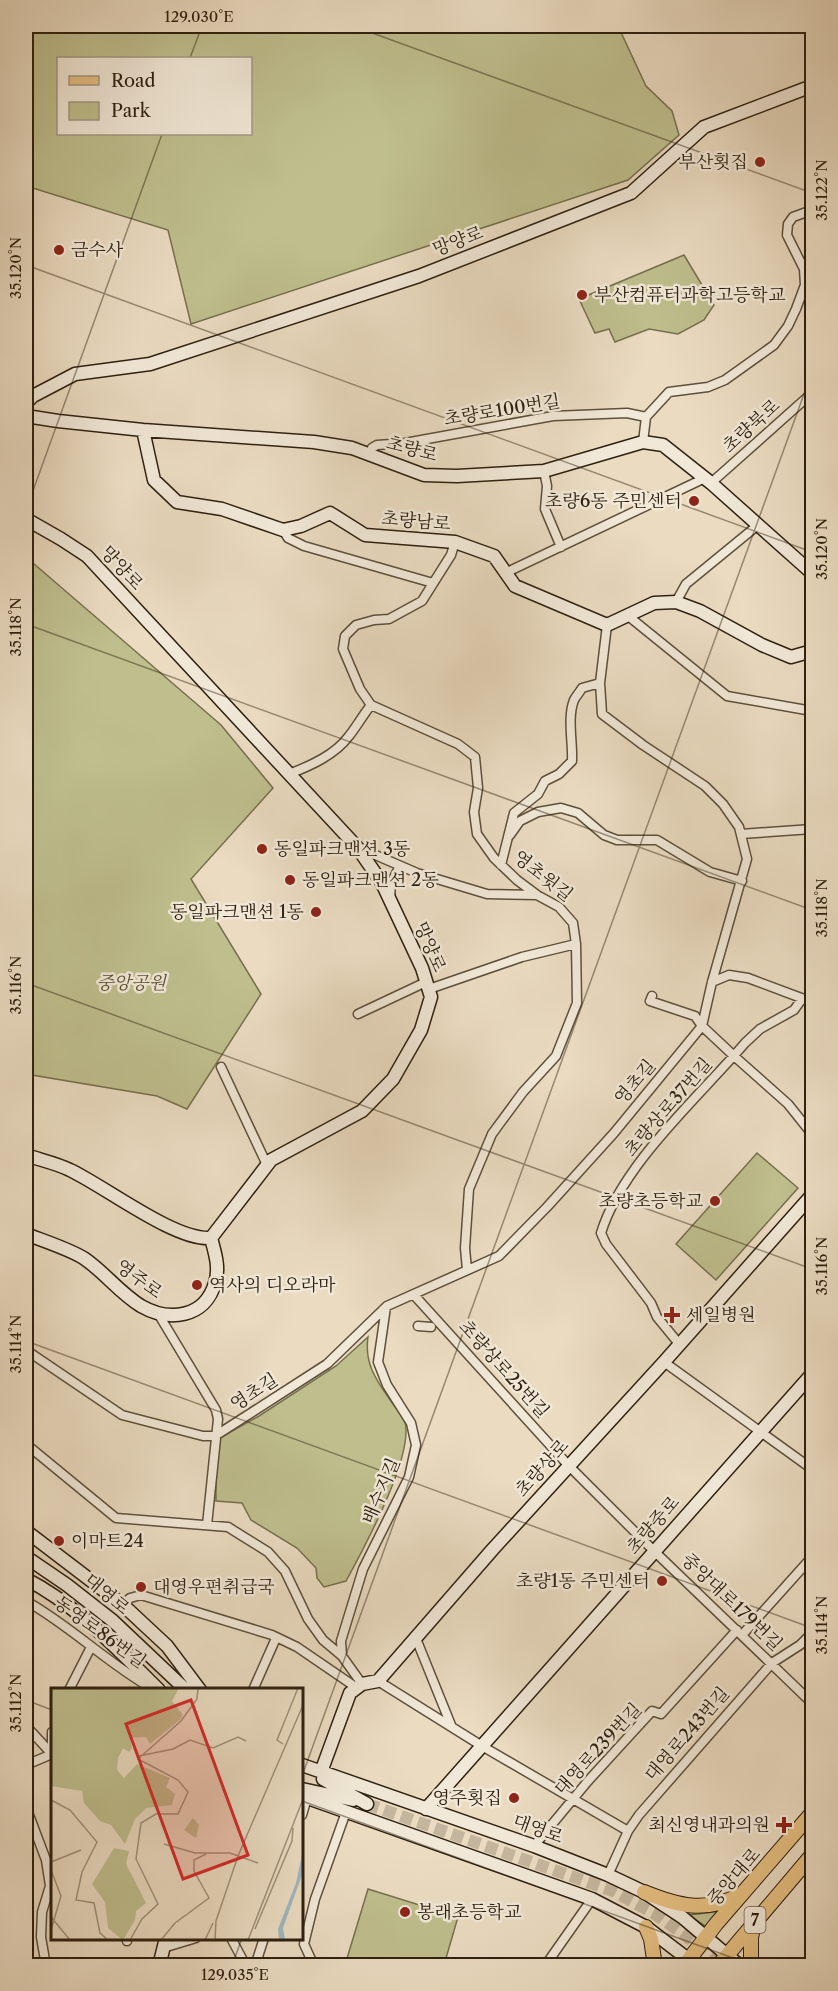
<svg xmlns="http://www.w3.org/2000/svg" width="838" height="1991" viewBox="0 0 838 1991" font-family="'Libre Caslon Text','Noto Serif KR',serif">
<rect width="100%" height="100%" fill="#eadbc1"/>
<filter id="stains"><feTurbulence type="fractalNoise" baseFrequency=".00333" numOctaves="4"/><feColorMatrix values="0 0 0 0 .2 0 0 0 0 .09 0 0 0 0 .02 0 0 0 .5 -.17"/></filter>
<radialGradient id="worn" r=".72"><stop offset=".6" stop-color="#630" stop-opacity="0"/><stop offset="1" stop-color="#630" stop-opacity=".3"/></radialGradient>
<!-- green -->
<path fill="#bfbe8d" stroke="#76704e" stroke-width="1.5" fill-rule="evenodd" d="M26,26H618L646,86L672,111L679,135L628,180L191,324L168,230L26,186ZM250,58V134H58V58Z
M684,255L714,305L704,320L678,334L649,329L615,342L609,329L595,333L579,299Z
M26,557L221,725L273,788L191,879L261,994L187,1109L157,1096L26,1074Z
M757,1153L798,1188L716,1280L676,1244Z
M368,1337C364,1365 377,1381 393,1404C396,1408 401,1413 404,1419C417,1451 363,1550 346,1581L324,1587L317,1578L316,1568L297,1548L251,1520L242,1503L216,1501V1440L259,1416L336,1366Z
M368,1889L458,1917L444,1965H345Z
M722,1911L707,1927L689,1915Z"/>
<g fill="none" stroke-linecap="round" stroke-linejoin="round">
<!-- secondary-tunnel -->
<path stroke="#c4b69e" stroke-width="12" stroke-dasharray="12 6" stroke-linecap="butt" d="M367,1804L613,1891L655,1914L686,1936L721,1966"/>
<!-- street casing -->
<g stroke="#5d503c" stroke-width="11">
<path id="street" d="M643,442L646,417L669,392L708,387L725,380L774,345L788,326L796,309L805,285L804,269L787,235L788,224L793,217L812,210
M369,456L372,448L377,445L405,443L553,416L627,413L646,417
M544,471L547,486L545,509L561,547
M711,483L812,393
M283,530L288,538L304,546L433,583
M455,542L451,555L422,601L389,619L374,620L356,625L345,636L343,649L360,689L371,705L458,744L475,757L478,788L474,812L477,834L494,858L517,880L537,895L559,907L573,923L576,944L577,1003L556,1056L523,1092L492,1134L469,1189L465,1248L467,1270
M505,573L705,478
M676,602L686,584L758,525
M627,615L727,696L812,711
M289,774C310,766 335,755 349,736C357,726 363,715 371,705
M741,834L812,829
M510,835L520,821L538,812L561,808L578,813L604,835L617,840H657L710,872L742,881
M357,847L417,873L487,894L537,895
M501,865L514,813L538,794L545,781L559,774L572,761C573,742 567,718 574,700C576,696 580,692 582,688L600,683
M390,899L391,883L400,866
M712,982L729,975L748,978L812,1002
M429,989L522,957L576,944
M652,996L650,1001L695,1016L702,1026L734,1056L788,1104L812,1134
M358,1014L426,982
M221,1067L267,1165
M414,1295L569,1466L654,1551L812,1703
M159,1315L216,1410L218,1419L207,1525
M418,1326L431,1327
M680,1345L657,1317L651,1303L606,1244L601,1233C622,1164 699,1097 745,1043L760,1029L794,1010L802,999
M26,1350L122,1415L203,1436H215L327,1364L387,1306L499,1256L547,1207L614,1133L702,1026L712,982L747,859L739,827L723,804L705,786L643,745L602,714L600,683L607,625
M664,1362L812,1469
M26,1444L116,1518L228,1527L268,1552L285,1571L308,1619L323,1640L342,1656L362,1684
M26,1601C71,1626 108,1664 153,1689
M123,1605L130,1598L141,1595L272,1635L297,1647L357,1688
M742,1635L812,1557
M415,1636L451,1725
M342,1656L341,1641L363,1569L409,1477L416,1445L411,1423L387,1385L378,1362L386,1307
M378,1681L482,1746L628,1831
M69,1690L91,1647
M253,1690L276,1638
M26,1726L52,1754
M52,1754V1732
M26,1765L52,1754
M26,1807L46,1860L50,1886L42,1912L41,1937L46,1966
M302,1815L307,1798
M534,1846L588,1781L652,1711L661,1714L737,1630
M608,1875L628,1831L639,1815L772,1663L800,1645L812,1633
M127,1938V1941
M231,1938L246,1966
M163,1948L196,1938
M255,1966L264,1938
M314,1966L304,1944L315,1899L346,1812
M545,1966L592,1899"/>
</g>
<!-- secondary casing -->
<g stroke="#2e2110" stroke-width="15">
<path id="secondary" d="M26,403L33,396L75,374L150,364L419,276L631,193L704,127L812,86
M26,416L58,421L143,430L314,442L352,448L424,475L457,476L544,471L643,442L663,445L711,483L812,573
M143,430L154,480L177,502L222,509L283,530L301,526L330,513L365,535L455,542L494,556L515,586L607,625L654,603L676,602L700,611L762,645L791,657L812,651
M26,519L61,539L87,556L357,847L382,883L422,968L431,997L421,1030L393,1079L362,1111L271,1160L211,1238C175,1241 106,1187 70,1170C56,1163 40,1160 26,1155
M26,1234C41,1240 72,1250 85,1259C105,1273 120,1293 141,1306C169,1322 205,1318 215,1283C220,1268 215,1253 211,1238
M26,1531L123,1605L167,1646L200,1690
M26,1557L67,1585L113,1621L186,1690
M26,1579C77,1605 118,1650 159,1690
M302,1765L534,1846L608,1875L644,1892L682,1917L740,1966
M321,1772L350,1693L362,1684L378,1681L493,1549L664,1362L812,1195
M323,1779L367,1804
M302,1789L353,1800
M302,1796L592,1899L646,1927L697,1966
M426,1809L812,1374
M159,1966L166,1938"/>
</g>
<!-- primary casing -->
<g stroke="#2e2110" stroke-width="16">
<path id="primary" d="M644,1892C678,1906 705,1913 740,1895
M646,1927L651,1939L655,1966
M684,1966L716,1924L812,1813
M718,1966L812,1855
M751,1966V1938L754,1923"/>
</g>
<!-- street -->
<use href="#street" stroke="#f1e8d7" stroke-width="8"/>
<!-- secondary -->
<use href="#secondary" stroke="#f1e8d7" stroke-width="12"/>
<!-- primary -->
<use href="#primary" stroke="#e5be80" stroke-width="14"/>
</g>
<!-- ticks -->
<path fill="none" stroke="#2e2110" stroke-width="1.5" stroke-opacity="0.45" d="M353,26L812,193M190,58L202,26M26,265L812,552M26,510L162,134M26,624L812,910M26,983L812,1269M26,1341L812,1628M26,1700L52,1710M302,1776L812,372M302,1801L755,1966M232,1966L242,1938"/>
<!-- markers -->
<g fill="#8f2418" stroke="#f1e8d7" stroke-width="2">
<circle cx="760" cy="162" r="6"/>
<circle cx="59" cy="250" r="6"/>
<circle cx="582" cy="295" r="6"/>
<circle cx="694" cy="501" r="6"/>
<circle cx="262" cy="849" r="6"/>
<circle cx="290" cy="880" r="6"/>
<circle cx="316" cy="912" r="6"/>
<circle cx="715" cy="1201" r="6"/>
<circle cx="197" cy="1285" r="6"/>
<path d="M669 1306h6v6h6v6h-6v6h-6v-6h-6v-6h6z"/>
<circle cx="59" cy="1541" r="6"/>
<circle cx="662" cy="1581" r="6"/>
<circle cx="141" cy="1587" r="6"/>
<circle cx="514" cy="1798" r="6"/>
<path d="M781 1816h6v6h6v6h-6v6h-6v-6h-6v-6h6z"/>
<circle cx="405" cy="1912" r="6"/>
</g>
<g text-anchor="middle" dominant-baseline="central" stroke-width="5" stroke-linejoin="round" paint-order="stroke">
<!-- shield labels -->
<rect fill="#f1e8d7" stroke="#685d4c" stroke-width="1.5" x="744.5" y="1907" width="21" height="26" rx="4.5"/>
<g font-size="16" font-weight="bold" fill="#2e2110">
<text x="755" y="1920">7</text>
</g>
<!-- poi labels -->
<g font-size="18" fill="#2e2110" stroke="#f1e8d7" text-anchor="start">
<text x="748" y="162" text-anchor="end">부산횟집</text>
<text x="71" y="250">금수사</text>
<text x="594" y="295">부산컴퓨터과학고등학교</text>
<text x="682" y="501" text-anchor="end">초량6동 주민센터</text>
<text x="274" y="849">동일파크맨션 3동</text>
<text x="302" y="880">동일파크맨션 2동</text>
<text x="304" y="912" text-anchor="end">동일파크맨션 1동</text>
<text x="703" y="1201" text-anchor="end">초량초등학교</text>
<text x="209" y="1285">역사의 디오라마</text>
<text x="686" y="1315">세일병원</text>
<text x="71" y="1541">이마트24</text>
<text x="650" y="1581" text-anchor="end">초량1동 주민센터</text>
<text x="153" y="1587">대영우편취급국</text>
<text x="502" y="1798" text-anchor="end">영주횟집</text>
<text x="770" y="1825" text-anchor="end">최신영내과의원</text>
<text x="417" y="1912">봉래초등학교</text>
</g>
<!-- street labels -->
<g font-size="18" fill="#2e2110" stroke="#f1e8d7">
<text transform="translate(458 241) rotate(-21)">망양로</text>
<text transform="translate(502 410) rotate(-9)">초량로100번길</text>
<text transform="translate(751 426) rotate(-42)">초량북로</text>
<text transform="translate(412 449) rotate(15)">초량로</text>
<text transform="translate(416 521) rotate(5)">초량남로</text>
<text transform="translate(122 568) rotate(47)">망양로</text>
<text transform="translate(543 876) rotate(38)">영초윗길</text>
<text transform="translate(430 947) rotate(66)">망양로</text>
<text transform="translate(635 1082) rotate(-50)">영초길</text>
<text transform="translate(668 1107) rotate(-49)">초량상로37번길</text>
<text transform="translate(139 1279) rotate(36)">영주로</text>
<text transform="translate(504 1369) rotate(48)">초량상로25번길</text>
<text transform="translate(254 1392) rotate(-33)">영초길</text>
<text transform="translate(542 1468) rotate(-48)">초량상로</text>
<text transform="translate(381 1491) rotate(-67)">배수지길</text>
<text transform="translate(653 1525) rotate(-49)">초량중로</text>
<text transform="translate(107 1594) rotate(40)">대영로</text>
<text transform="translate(732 1602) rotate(44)">중앙대로179번길</text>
<text transform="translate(100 1632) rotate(36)">동영로86번길</text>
<text transform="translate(687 1734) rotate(-49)">대영로243번길</text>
<text transform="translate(598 1749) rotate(-47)">대영로239번길</text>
<text transform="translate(538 1829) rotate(20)">대영로</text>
<text transform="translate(734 1877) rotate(-49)">중앙대로</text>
</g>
<!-- park labels -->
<g font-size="18" font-style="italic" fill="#5a5036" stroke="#f1e8d7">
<text x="131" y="983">중앙공원</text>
</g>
</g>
<!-- overview -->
<g transform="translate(51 1688)">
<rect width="252" height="252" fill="#eadbc1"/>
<path d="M0,0H128L121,13L132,27L129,32L99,56L95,49L79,50L81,60L78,64L72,60L67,70L66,82L73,90L86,76L119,90L115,99L124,106L121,117L95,120L84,131L74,156L60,137L49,133L33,115L31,103L0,98ZM142,130L148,137L145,150L133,142ZM63,160L78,163L75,176L95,215L85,223L84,232L72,252L57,240L54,214L41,196Z" fill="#bfbe8d"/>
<path d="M252,162L251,187L232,240L234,252H228L227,241L245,195Z" fill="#9eb8bf"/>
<path fill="none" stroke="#9f917a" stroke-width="1.5" d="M232,56L226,52L247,0M88,68L122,61L139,52L162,60L187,49L195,53M0,112L19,122L46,154L31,184L25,212L43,215L49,245L57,252M113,156L144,165H179L207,175M0,174L30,162M0,182L10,208L0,242M0,229L19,252M204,241L241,153L242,140M79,252L91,231L107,216L85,171L90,135L105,126H127L137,104L127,92L87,71L130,33L146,11L147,0M110,252L124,235L158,210L143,183V172L155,166M154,252L162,235M164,252L165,233L187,168L252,17M197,252L252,111"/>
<path fill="#d62828" fill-opacity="0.15" stroke="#d62828" stroke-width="3" d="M140,12L197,167L132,191L75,36Z"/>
<rect width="252" height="252" fill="none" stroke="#2e2110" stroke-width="3"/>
</g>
<!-- margin -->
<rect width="838" height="1991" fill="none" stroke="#eadbc1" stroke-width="66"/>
<!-- legend -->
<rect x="57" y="57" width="195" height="78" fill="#f1e8d7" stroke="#a39887" stroke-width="1.5"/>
<rect x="69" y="76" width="30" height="9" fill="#e5be80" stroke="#a39887" stroke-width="1.5"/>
<text x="111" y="87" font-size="18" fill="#2e2110">Road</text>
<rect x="69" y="102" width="30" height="18" fill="#bfbe8d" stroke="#a39887" stroke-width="1.5"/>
<text x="111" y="117" font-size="18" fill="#2e2110">Park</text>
<rect x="33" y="33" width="772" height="1925" fill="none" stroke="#2e2110" stroke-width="2"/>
<g font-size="15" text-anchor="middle" fill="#2e2110">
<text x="199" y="22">129.030°E</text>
<text transform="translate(822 190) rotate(-90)" y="5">35.122°N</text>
<text transform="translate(16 268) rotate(-90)" y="5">35.120°N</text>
<text transform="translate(822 549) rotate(-90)" y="5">35.120°N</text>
<text transform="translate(16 627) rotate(-90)" y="5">35.118°N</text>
<text transform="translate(822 908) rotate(-90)" y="5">35.118°N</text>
<text transform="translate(16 985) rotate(-90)" y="5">35.116°N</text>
<text transform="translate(822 1266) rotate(-90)" y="5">35.116°N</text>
<text transform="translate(16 1344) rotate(-90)" y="5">35.114°N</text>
<text transform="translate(822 1625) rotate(-90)" y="5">35.114°N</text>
<text transform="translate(16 1703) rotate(-90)" y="5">35.112°N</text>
<text x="235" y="1980">129.035°E</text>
</g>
<rect width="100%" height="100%" filter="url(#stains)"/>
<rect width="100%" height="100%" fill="url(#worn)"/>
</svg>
